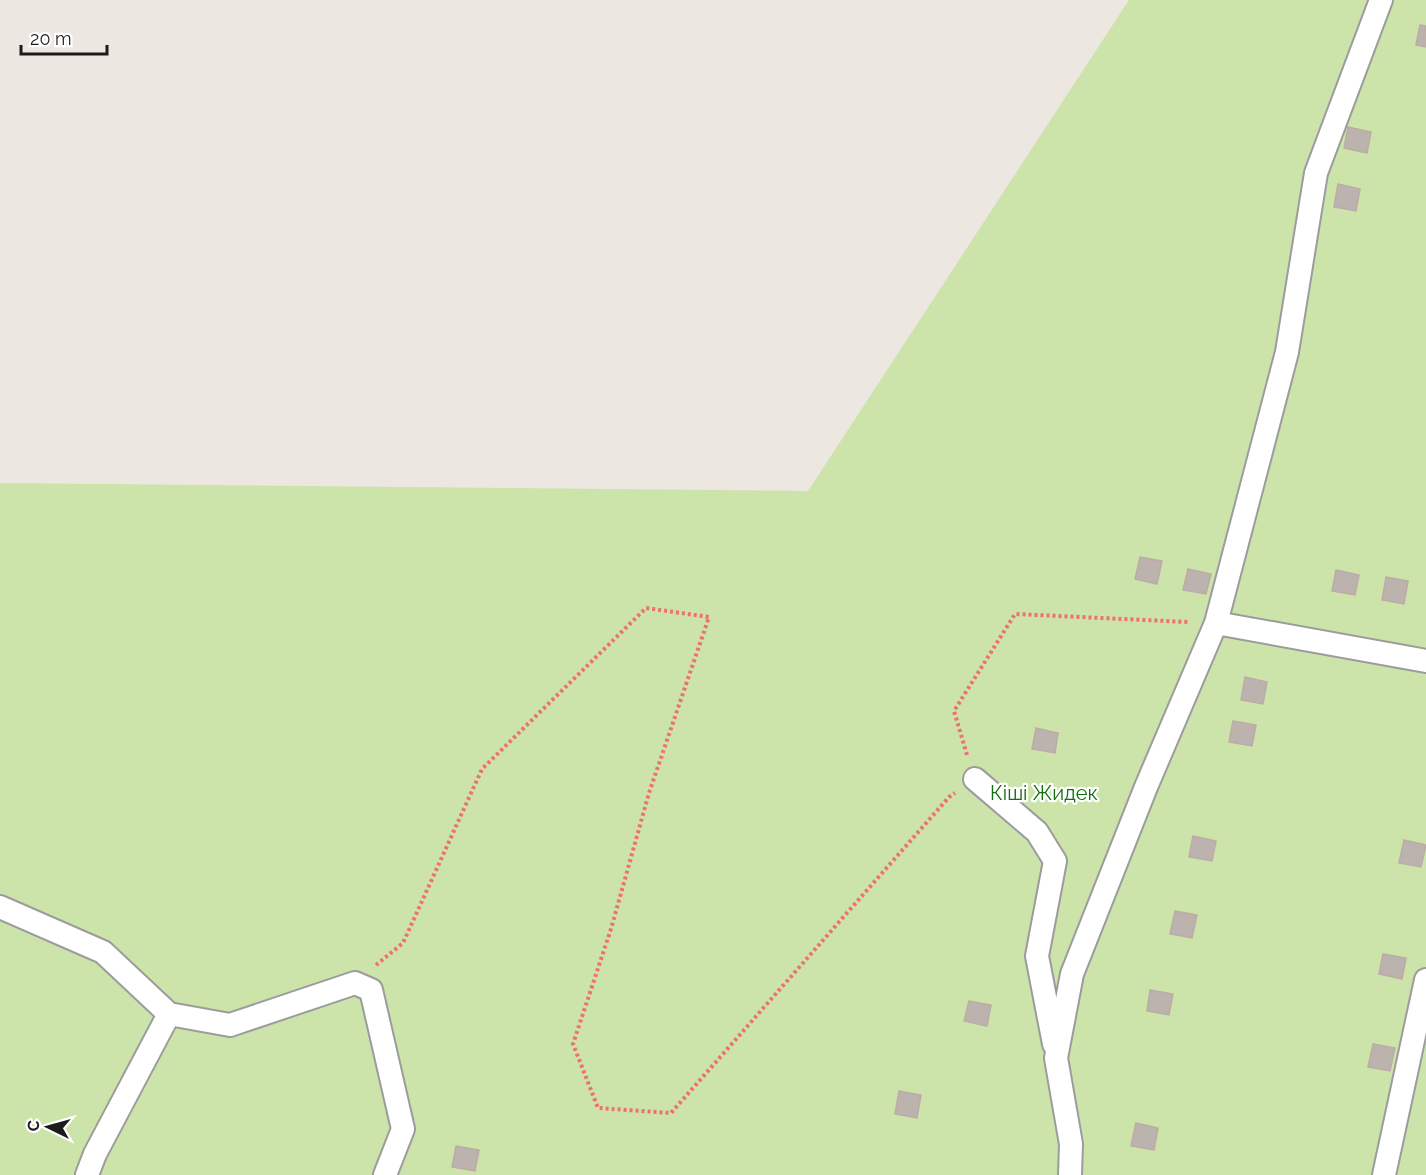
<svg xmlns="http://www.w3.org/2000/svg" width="1426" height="1175" viewBox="0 0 1426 1175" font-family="Raleway,sans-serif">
<rect width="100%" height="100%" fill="#ece7e1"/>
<!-- grass -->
<path fill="#cce3aa" d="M1129,0H1426V1175H0V483L808,491Z"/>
<!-- building -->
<path fill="#bcb2ae" stroke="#bcaca5" stroke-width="1.5" d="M1420,25L1426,26V47L1416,45Z
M1348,127L1371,132L1367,153L1344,148Z
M1338,184L1360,189L1356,211L1334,207Z
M1140,557L1162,561L1157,584L1135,579Z
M1188,569L1211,574L1206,594L1183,590Z
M1336,570L1359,575L1355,595L1332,591Z
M1386,577L1408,581L1404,604L1382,600Z
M1245,677L1267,682L1263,704L1241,700Z
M1233,721L1256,725L1252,746L1229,742Z
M1036,728L1058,733L1055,753L1032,749Z
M1193,836L1216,841L1212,861L1189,857Z
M1404,840L1426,845L1421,867L1399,863Z
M1175,911L1197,915L1192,938L1170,934Z
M1383,954L1406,958L1402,979L1379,974Z
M1150,990L1173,994L1169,1015L1147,1011Z
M969,1001L991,1005L987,1026L964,1021Z
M1373,1044L1395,1048L1390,1071L1368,1067Z
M899,1091L921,1095L917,1118L895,1114Z
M1136,1123L1158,1128L1154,1150L1131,1146Z
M456,1146L479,1150L475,1171L452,1167Z"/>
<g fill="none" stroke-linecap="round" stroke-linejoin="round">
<!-- street casing -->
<g stroke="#9c9c9c" stroke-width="26">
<path id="street" d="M1216,623L1287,352L1316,173L1381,0
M975,779L1037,832L1055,861L1037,956L1054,1044
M0,907L103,952L169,1014L230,1025L355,983L371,990L403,1129L385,1175
M87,1175L95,1154L169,1014
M1070,1175L1071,1144L1056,1058L1072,974L1146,787L1216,623L1426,661
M1384,1175L1426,980"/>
</g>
<!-- path -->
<path stroke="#ee7071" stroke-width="4" stroke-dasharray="3 3" stroke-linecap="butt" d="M967,755L954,711L1015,614L1188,622
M376,965L403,943L482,769L646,608L709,617L649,793L611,929L573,1044L598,1108L671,1113L949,797L955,793"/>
<!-- street -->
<use href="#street" stroke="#fff" stroke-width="22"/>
</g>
<g text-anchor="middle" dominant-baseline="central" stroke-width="4.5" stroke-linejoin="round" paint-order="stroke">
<!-- park labels -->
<g font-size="20" fill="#166e13" stroke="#fff">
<text x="1044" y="793">Кіші Жидек</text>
</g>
</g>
<!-- north arrow -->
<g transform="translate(48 1127) rotate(275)" stroke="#ffffff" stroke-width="4.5" paint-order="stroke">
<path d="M0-4.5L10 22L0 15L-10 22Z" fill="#1b1b1b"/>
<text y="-9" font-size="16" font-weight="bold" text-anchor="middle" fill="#1b1b1b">С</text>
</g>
<!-- scale -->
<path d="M21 45v9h86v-9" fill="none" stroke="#1b1b1b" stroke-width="3"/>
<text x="30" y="45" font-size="18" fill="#1b1b1b" stroke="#ffffff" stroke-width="4.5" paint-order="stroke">20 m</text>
</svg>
